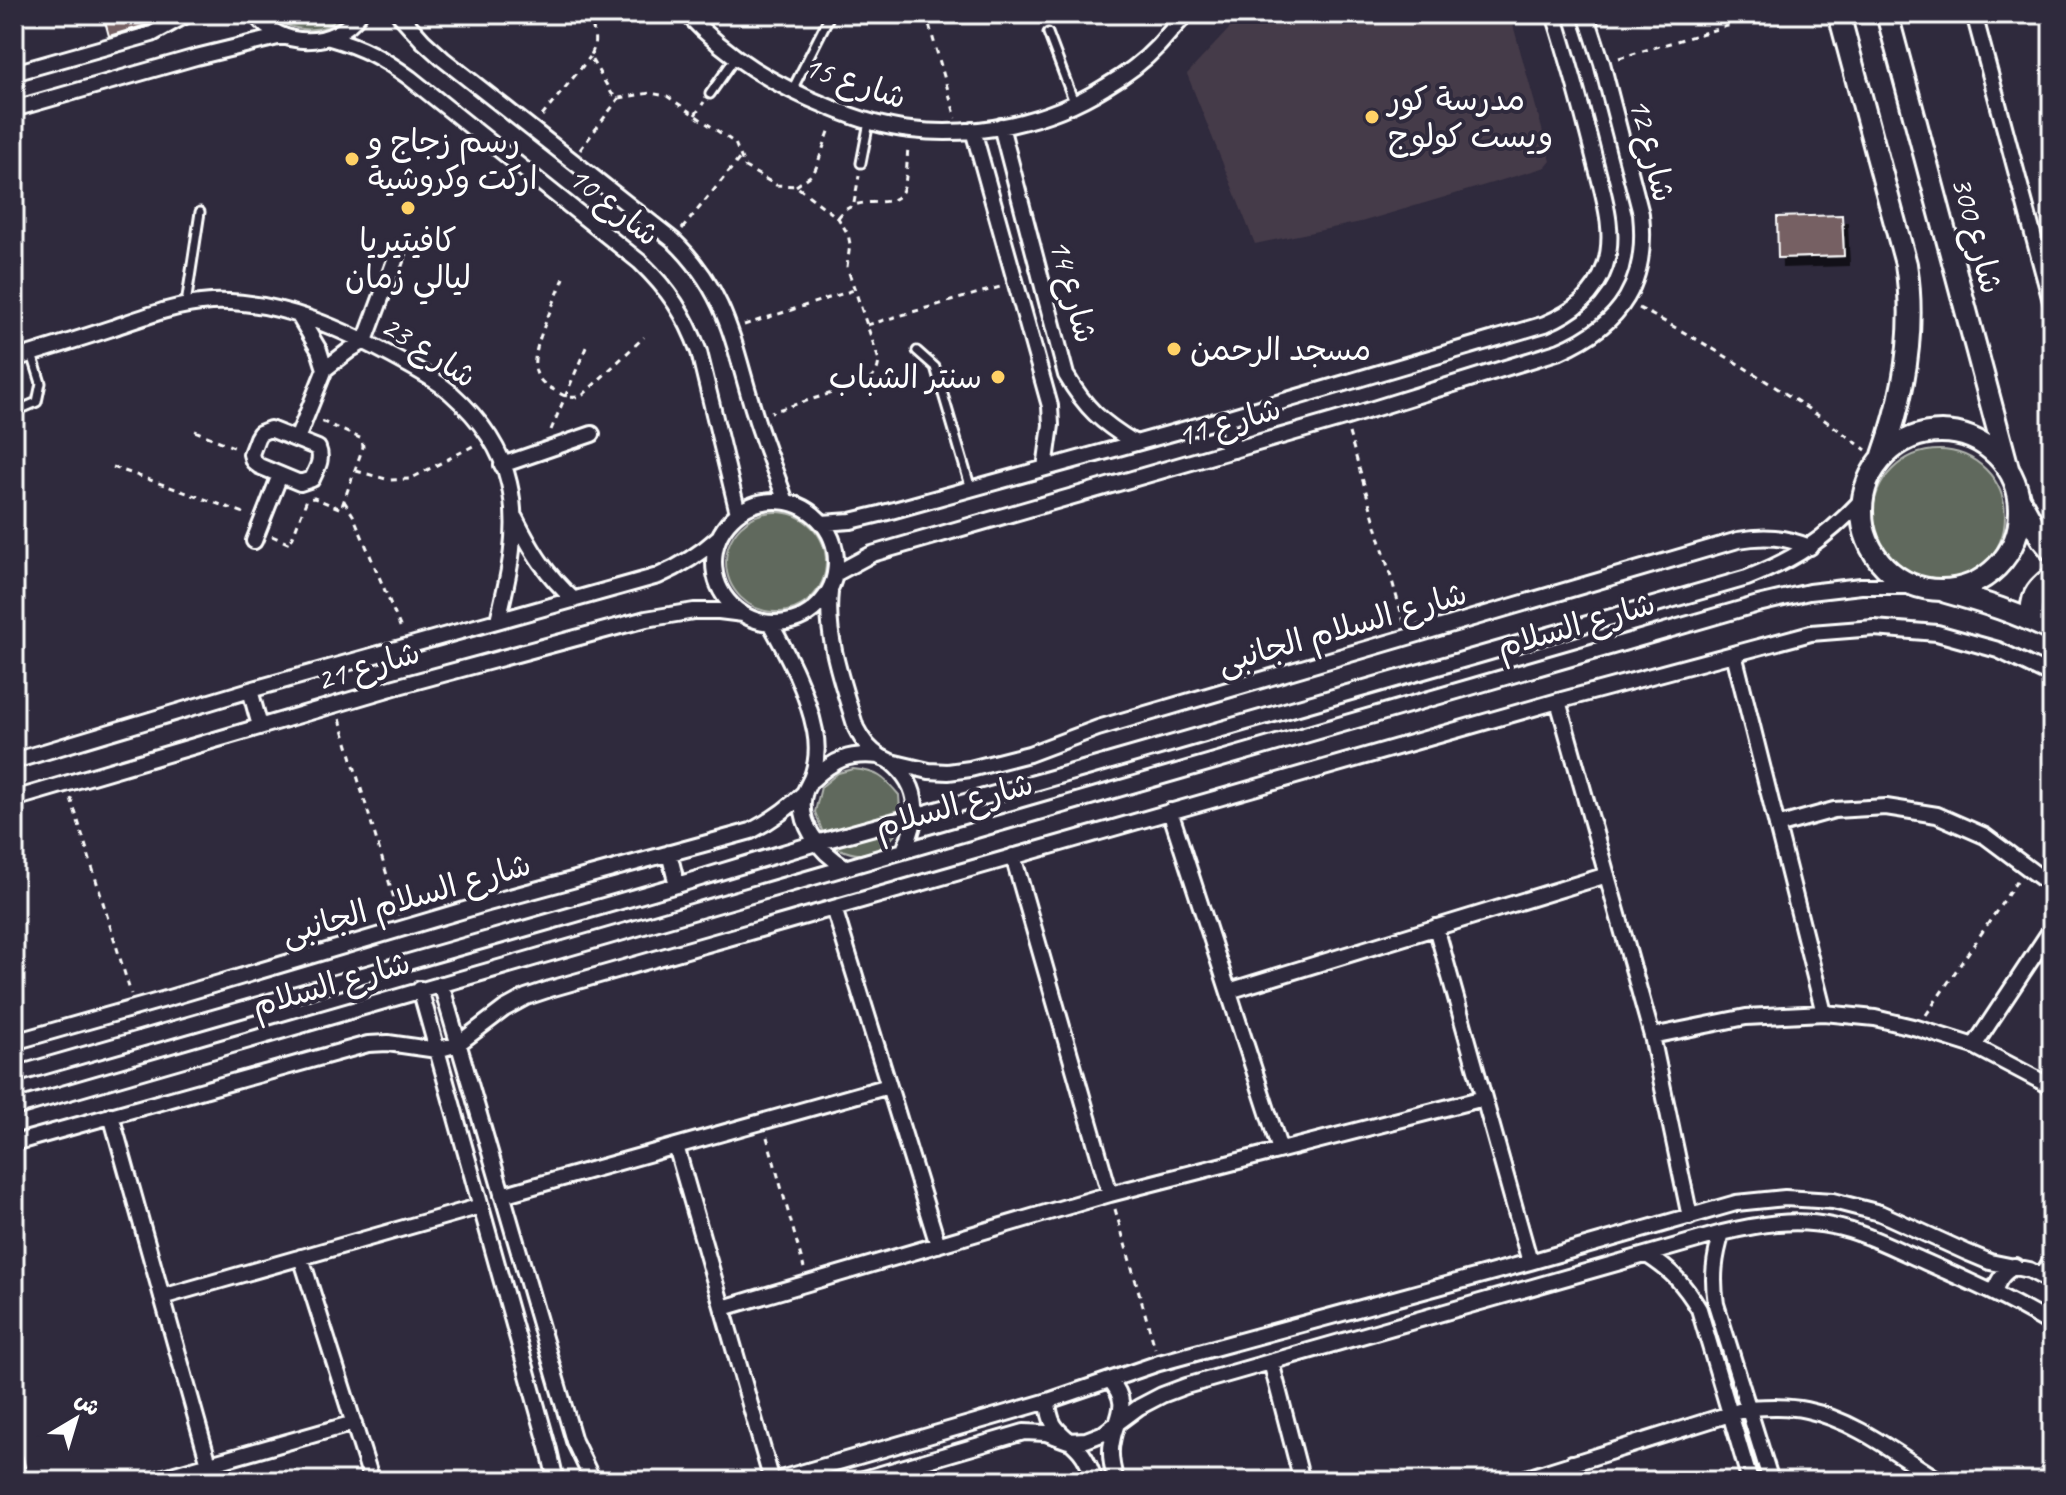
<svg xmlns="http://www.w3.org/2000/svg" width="2066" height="1495" viewBox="0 0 2066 1495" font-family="Caveat,'Playpen Sans Arabic',sans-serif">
<defs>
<filter id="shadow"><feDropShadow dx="5" dy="9" stdDeviation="0" flood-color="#0009"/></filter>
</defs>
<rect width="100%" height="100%" fill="#2f2a3d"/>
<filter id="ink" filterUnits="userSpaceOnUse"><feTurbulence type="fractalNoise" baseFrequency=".0125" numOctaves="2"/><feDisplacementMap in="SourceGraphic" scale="16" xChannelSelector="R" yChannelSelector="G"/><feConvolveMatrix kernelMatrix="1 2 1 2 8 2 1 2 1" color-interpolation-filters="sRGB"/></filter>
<g filter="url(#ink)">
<!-- built -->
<path fill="#443a48" d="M1243,14H1510L1551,161L1546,167L1361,222L1255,244L1187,74Z"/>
<!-- green -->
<path fill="#60695d" stroke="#b0b4ae" stroke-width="2" d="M270,14H345C324,35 292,34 270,14Z
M1873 516a66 66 0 1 1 132 0a66 66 0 1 1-132 0Z
M726 562a50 50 0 1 1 100 0a50 50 0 1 1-100 0Z
M853,769C877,771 884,777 899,795L900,810L823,833L815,812L821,787L838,773Z
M901,826C892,841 877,855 858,854C850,854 840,849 832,846Z"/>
<!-- building -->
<path fill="#766163" stroke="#fff" stroke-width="2" filter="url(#shadow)" d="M103,14H167L149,24L109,36Z
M1842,215L1844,256L1778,258L1777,217Z"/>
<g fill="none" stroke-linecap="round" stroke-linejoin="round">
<!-- lane casing -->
<g stroke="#fff" stroke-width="13">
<path id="lane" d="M1048,33L1074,102
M791,92L828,19
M710,94L735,58
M861,163L869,122
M186,304L200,212
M917,351L935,367L971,489
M14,412L37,402L41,383L32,354"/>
</g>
<!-- street casing -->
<g stroke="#fff" stroke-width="20">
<path id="street" d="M255,14C280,49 334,49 359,14
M399,14L423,41L443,59L673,240C729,294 733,345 755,415C764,444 776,473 786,502
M687,14C727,57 774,85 829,107C855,118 882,127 911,130C976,138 1049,122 1105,87C1124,76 1143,62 1158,46C1168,35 1176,24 1187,14
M1974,14L2052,305
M330,38C362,47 383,58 410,78L640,262C669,290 685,314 699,352L738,513
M14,73L152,34L188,14
M14,109L196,57L282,36
M1001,126L1066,375C1086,409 1101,422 1135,443
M973,130L1050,406L1051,425L1045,468
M299,316L319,350L325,369
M14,359C47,349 79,339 112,328C144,317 177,304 211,302C280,299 347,331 405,363C421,372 438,381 451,393C478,417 501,447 509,483C520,529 509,575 498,620
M1226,418L1234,450
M270,429L318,448C323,460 317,468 312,479L300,483L259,466L253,461L251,454L257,438L260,433Z
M297,439L325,369L351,349L365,341L397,255
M502,465L592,434
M714 562a61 61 0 1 1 122 0a61 61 0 1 1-122 0Z
M515,518C533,553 545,573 574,600
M822,523L851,521L880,514L1226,418L1545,324C1573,312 1595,296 1605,266C1617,231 1602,191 1594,157C1582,109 1569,61 1554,14
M254,541L280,475
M835,574L872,554L1344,418L1560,351C1623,324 1648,281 1641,214L1602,63L1586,14
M830,592C825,637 843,685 856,728C862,740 869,750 881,757C886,760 887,759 892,763C922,788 919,818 904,850
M770,623C789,657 807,691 815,731C818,747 817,764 811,779C809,783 807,787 805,791C795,822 820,852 845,867
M1734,654L1824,1013
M250,690L260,726
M1558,701L1652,1036L1690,1217
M14,761L250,690L658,576C681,566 700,554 719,537
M891,762L929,771L948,772L970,769L1029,754L1098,728L1738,540C1765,535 1785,537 1810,547
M812,780C835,759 848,753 879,756
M14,799L395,687L646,619L694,611H719L743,614
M1170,811L1280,1150
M1777,826L1834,810L1886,807L1937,815L1985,836L2052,886
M669,853L677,885
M1013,856L1110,1194
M834,908L938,1245
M1436,927L1530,1262
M441,984L574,1441L593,1481
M420,989L549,1450L556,1481
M1229,991L1607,875
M1652,1036L1746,1017L1824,1013L1875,1018L1917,1028L1974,1046L2052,1087
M14,1042L162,1000L488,903L751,831C772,820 788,809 805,792
M1974,1046L2052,928
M14,1075L677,885L816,843L1038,782L1747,578C1796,559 1826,538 1862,500
M14,1108L1758,604L1809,592L1861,586H1915
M111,1115L209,1464
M14,1143L368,1044L388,1043L437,1050L458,1044L504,1009L526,997L550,989L1558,701L1811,633L1874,628L1937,633L1998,650L2052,676
M676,1146L772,1481
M502,1195L889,1086
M1722,1233C1714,1258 1712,1278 1716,1304L1771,1481
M1647,1255C1672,1271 1684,1284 1699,1309L1750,1481
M301,1257L372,1481
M2042,1275L2052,1259
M1994,1293C1998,1279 2003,1273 2015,1266
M162,1297L481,1206
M723,1308L1110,1194L1484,1098
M1271,1362L1302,1481
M1110,1380C1132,1406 1116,1416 1112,1442C1109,1455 1112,1468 1116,1481
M1048,1401C1050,1432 1062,1431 1080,1451C1087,1459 1091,1470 1095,1481
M14,1459L19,1481
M1572,1463L1577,1481
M150,1481L354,1423
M773,1481L1048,1401L1159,1363L1530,1262L1736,1203L1785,1198L1833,1201L1880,1213L1966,1252L1990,1262L2029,1270L2052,1282
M857,1481L1024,1432L1046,1433L1068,1441L1086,1440L1104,1433L1139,1407L1162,1395L1186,1386L1722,1233C1759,1224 1795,1218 1832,1226C1863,1232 1891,1247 1919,1259C1964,1279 2010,1299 2052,1325
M1517,1481L1749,1408C1768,1407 1787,1406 1806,1410C1855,1420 1898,1455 1940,1481"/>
</g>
<!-- secondary casing -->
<g stroke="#fff" stroke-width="26">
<path id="secondary" d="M1839,14L1906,264C1916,329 1905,393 1883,455
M1887,14L2008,468
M1862 511a79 79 0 1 1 158 0a79 79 0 1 1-158 0Z
M2020,500L2041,538L2052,551
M1946,592C1982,602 2018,613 2052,631
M2031,620C2031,598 2034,590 2052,577"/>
</g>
<!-- path -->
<path stroke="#fff" stroke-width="3" stroke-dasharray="6 6" stroke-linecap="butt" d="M589,14C593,30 599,41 590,57L612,94L619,98L650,93L667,96L735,143L745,167L776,185L796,186L838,218L848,234L850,244L847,267L879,360C878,371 875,377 864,383L771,412
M926,14L956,118
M1619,58L1768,14
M695,115L704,102
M542,116L590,57
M580,150L619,98
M796,186L813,174L816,168L831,126
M854,203L859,176
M838,218C858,188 897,217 905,184C907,172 907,159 908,146
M682,229L740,158
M564,278C556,299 532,347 535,367C536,378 544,385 554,390C564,396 571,400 583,395L644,337
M1639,308C1719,350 1794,396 1866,450
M744,325L854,290
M867,325L1000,287
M551,430L587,345
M195,431L236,448
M1349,433L1404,622
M113,467L247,514
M356,471L390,480L410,479L475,445
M344,501L353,515L402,631
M272,536L290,544L307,499L314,498L341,509L363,447L362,439L321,421
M340,719L399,915
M71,798L131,994
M1926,1015L2019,878
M767,1137L804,1268
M1115,1209L1155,1348"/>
<!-- lane -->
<use href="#lane" stroke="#2f2a3d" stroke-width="7"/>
<!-- street -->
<use href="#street" stroke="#2f2a3d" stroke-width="14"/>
<!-- secondary -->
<use href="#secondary" stroke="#2f2a3d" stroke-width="20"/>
</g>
</g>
<!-- markers -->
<g fill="#ffd166" stroke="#2f2a3d" stroke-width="3">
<circle cx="1372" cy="117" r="8"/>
<circle cx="352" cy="159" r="8"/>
<circle cx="408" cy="208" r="8"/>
<circle cx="1174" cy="349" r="8"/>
<circle cx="998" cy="377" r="8"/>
</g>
<g text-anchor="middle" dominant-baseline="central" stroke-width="8" stroke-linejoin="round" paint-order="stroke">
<!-- street labels -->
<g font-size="32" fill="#fff" stroke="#2f2a3d">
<text transform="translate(855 82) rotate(19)">شارع 15</text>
<text transform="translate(1652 150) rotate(76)">شارع 12</text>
<text transform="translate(614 206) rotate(39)">شارع 10</text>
<text transform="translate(1977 235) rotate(75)">شارع 300</text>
<text transform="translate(1073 291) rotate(75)">شارع 14</text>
<text transform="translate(429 351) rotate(33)">شارع 23</text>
<text transform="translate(1229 422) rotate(-16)">شارع 11</text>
<text transform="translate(1576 625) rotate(-16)">شارع السلام</text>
<text transform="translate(1342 628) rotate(-16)">شارع السلام الجانبى</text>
<text transform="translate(368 666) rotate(-16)">شارع 21</text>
<text transform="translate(954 805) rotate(-16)">شارع السلام</text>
<text transform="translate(406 899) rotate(-16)">شارع السلام الجانبى</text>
<text transform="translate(331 984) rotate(-16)">شارع السلام</text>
</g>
<!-- poi labels -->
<g font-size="32" fill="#fff" stroke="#2f2a3d" text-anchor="start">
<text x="1388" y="99">مدرسة كور<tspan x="1388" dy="37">ويست كولوج</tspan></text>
<text x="368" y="141">رسم زجاج و<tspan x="368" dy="37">اركت وكروشية</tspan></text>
<text x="408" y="240" text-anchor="middle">كافيتيريا<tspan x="408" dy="37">ليالي زمان</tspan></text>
<text x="1190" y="349">مسجد الرحمن</text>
<text x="982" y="377" text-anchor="end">سنتر الشباب</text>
</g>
</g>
<!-- margin -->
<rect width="2066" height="1495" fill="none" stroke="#2f2a3d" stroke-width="48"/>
<rect x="24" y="24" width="2018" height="1447" fill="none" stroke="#fff" stroke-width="3" filter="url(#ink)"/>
<!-- north arrow -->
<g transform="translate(76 1419) rotate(38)" stroke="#2f2a3d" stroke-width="6" paint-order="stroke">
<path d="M0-6L14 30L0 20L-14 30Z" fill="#ffffff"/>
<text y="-12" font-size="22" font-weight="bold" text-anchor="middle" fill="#ffffff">ش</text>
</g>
</svg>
